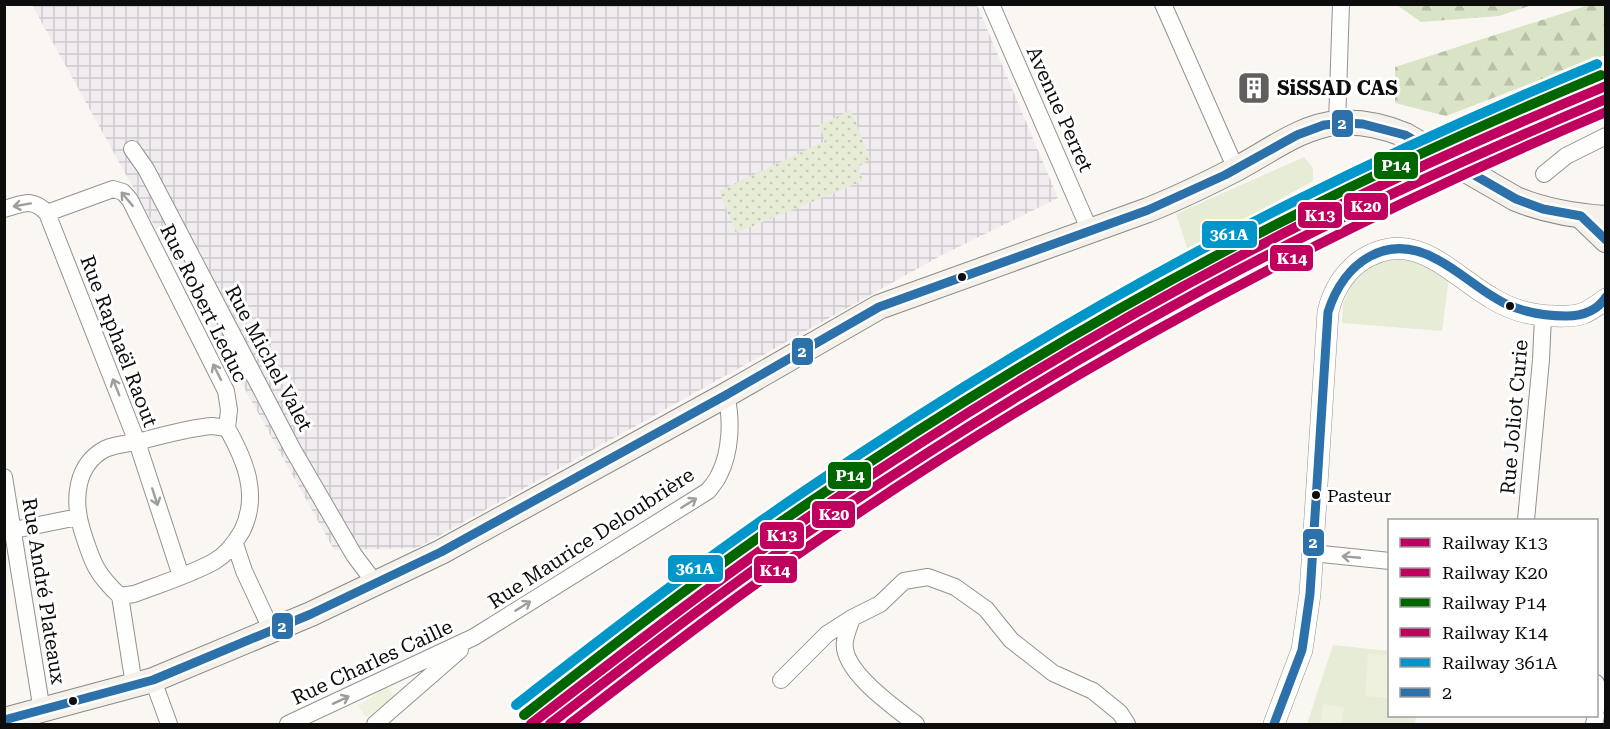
<svg xmlns="http://www.w3.org/2000/svg" width="1610" height="729" viewBox="0 0 1610 729" font-family="'Roboto Serif',serif">
<defs>
<pattern id="industrial-grid" width="8" height="8" patternUnits="userSpaceOnUse" patternTransform="scale(1.5)"><rect width="8" height="8" fill="#f1ecef"/><path d="M0 4h8M4 0v8" fill="none" stroke="#cdc9cc"/></pattern>
<pattern id="grass-dots" width="8" height="8" patternUnits="userSpaceOnUse" patternTransform="scale(1.5)"><rect width="8" height="8" fill="#e7ecd6"/><path d="M2 2h.1M6 6h.1" fill="none" stroke="#c5c9b6" stroke-width="1.8" stroke-linecap="round"/></pattern>
<pattern id="forest-firs" width="22" height="20" patternUnits="userSpaceOnUse" patternTransform="scale(1.5)"><rect width="22" height="20" fill="#d9e3c5"/><path d="M5 1l3.5 6h-7zM16 11l3.5 6h-7z" fill="#b9c2a8"/></pattern>
</defs>
<rect width="100%" height="100%" fill="#faf7f3"/>
<!-- industrial -->
<path fill="url(#industrial-grid)" d="M32,5H977L1058,198L942,255L417,548L334,550Z"/>
<!-- grass -->
<path fill="url(#grass-dots)" d="M851,110L870,159L858,167L863,181L736,233L719,191L825,141L819,125Z"/>
<!-- forest -->
<path fill="url(#forest-firs)" d="M1592,4L1605,5V55L1446,116L1395,103V67Z
M1397,5H1532L1499,16L1421,22Z"/>
<!-- park -->
<path fill="#e7ecd6" d="M1304,157L1313,168V181L1188,251L1176,214Z
M1411,257L1449,278L1442,331L1342,323L1343,304L1355,276L1382,258Z
M1333,645L1389,651L1390,716H1416L1415,724H1307Z"/>
<!-- pitch -->
<path fill="#eff1df" d="M1368,654L1389,655V698L1365,696Z
M387,686L395,697L366,717L358,706Z
M1323,704L1344,707L1341,724H1320Z"/>
<g fill="none" stroke-linecap="round" stroke-linejoin="round">
<!-- minor casing -->
<g stroke="#949291" stroke-width="18">
<path id="minor" d="M991,4L1090,231
M1163,4L1236,169
M1337,123L1341,4
M132,149L146,169L293,450L354,555L375,583
M1544,174L1566,156L1606,136
M4,209C23,204 32,197 47,213L137,442L181,576
M47,213L113,189L123,192L130,200L226,391L229,410L227,428
M212,426L227,428C245,460 260,495 242,531C235,543 227,554 215,561C190,575 160,584 134,594L120,596C95,573 92,561 82,530C73,501 75,465 105,449C116,444 133,443 145,440C168,434 189,428 212,426Z
M4,477L42,711
M1526,520L1541,360L1543,316
M4,532L78,517
M235,544L244,571L272,631
M1312,553L1390,561
M120,596L134,685
M852,618C850,625 846,633 845,641C840,670 895,708 916,724
M153,680L169,724
M781,680L827,634L852,618L880,604L904,581L928,577L955,587L986,609L1011,640L1053,673L1093,691L1120,713L1127,724
M1596,683L1599,695L1596,710
M288,724L474,637L708,491C712,486 717,480 719,475C731,452 732,419 726,395
M375,724L460,650
M1594,724L1596,716"/>
</g>
<!-- tertiary casing -->
<g stroke="#949291" stroke-width="22">
<path id="tertiary" d="M1274,724L1302,650L1310,594L1328,312C1333,291 1342,275 1359,262C1412,225 1448,272 1490,297C1509,309 1532,316 1555,316C1581,317 1586,314 1606,299"/>
</g>
<!-- secondary casing -->
<g stroke="#8a8987" stroke-width="26">
<path id="secondary" d="M1581,216L1606,240
M4,720L153,680L311,614L441,552L726,395L879,307L1148,210C1178,198 1207,184 1236,169C1267,153 1301,126 1337,123C1361,121 1383,126 1405,135L1516,199C1545,211 1575,216 1606,218"/>
</g>
<!-- minor -->
<use href="#minor" stroke="#fefefd" stroke-width="16"/>
<!-- tertiary -->
<use href="#tertiary" stroke="#fefefd" stroke-width="21"/>
<!-- secondary -->
<use href="#secondary" stroke="#f4f1ea" stroke-width="24"/>
<!-- bus-1 casing -->
<g stroke="#fff" stroke-width="14">
<path id="bus-1" d="M4,720L153,680L311,614L441,552L726,395L879,307L1148,210L1225,175L1297,135L1324,125L1346,123L1363,124L1405,135L1516,199L1543,209L1581,216L1606,240
M1274,724L1302,650L1310,594L1328,312C1344,262 1387,231 1438,260C1461,272 1480,291 1504,303C1523,312 1544,316 1566,316C1582,316 1597,311 1606,297"/>
</g>
<!-- bus-1 -->
<use href="#bus-1" stroke="#2d71aa" stroke-width="9"/>
<!-- rail-1 casing -->
<g stroke="#fff" stroke-width="15">
<path id="rail-1" d="M531,724C626,651 720,577 819,510C974,405 1135,308 1302,224C1401,174 1503,129 1606,86"/>
</g>
<!-- rail-2 casing -->
<g stroke="#fff" stroke-width="15">
<path id="rail-2" d="M550,724C641,654 732,583 828,518C982,415 1141,318 1307,235C1405,186 1505,142 1606,99"/>
</g>
<!-- rail-3 casing -->
<g stroke="#fff" stroke-width="15">
<path id="rail-3" d="M524,715C618,641 713,567 813,500C968,395 1129,298 1297,214C1396,163 1498,118 1601,75"/>
</g>
<!-- rail-4 casing -->
<g stroke="#fff" stroke-width="15">
<path id="rail-4" d="M570,724C656,658 742,591 833,530C1078,363 1332,227 1606,112"/>
</g>
<!-- rail-5 casing -->
<g stroke="#fff" stroke-width="15">
<path id="rail-5" d="M516,705C611,631 707,557 806,490C962,384 1123,287 1291,203C1391,153 1493,107 1597,64"/>
</g>
<!-- rail-1 -->
<use href="#rail-1" stroke="#bf005f" stroke-width="10"/>
<!-- rail-2 -->
<use href="#rail-2" stroke="#bf005f" stroke-width="10"/>
<!-- rail-3 -->
<use href="#rail-3" stroke="#060" stroke-width="10"/>
<!-- rail-4 -->
<use href="#rail-4" stroke="#bf005f" stroke-width="10"/>
<!-- rail-5 -->
<use href="#rail-5" stroke="#0096ca" stroke-width="10"/>
</g>
<!-- one-way arrows -->
<defs><path id="oneway-shaft" d="M-6 0H5M1.5-3L5.5 0L1.5 3" fill="none" stroke-width="1.6" stroke-linecap="round" stroke-linejoin="round" transform="scale(1.5)"/></defs>
<g stroke="#9e9e9d">
<use href="#oneway-shaft" transform="translate(127 199) rotate(-130)"/>
<use href="#oneway-shaft" transform="translate(22 205) rotate(170)"/>
<use href="#oneway-shaft" transform="translate(217 372) rotate(-117)"/>
<use href="#oneway-shaft" transform="translate(116 387) rotate(-112)"/>
<use href="#oneway-shaft" transform="translate(155 497) rotate(72)"/>
<use href="#oneway-shaft" transform="translate(689 503) rotate(-32)"/>
<use href="#oneway-shaft" transform="translate(1351 557) rotate(-175)"/>
<use href="#oneway-shaft" transform="translate(523 606) rotate(-32)"/>
<use href="#oneway-shaft" transform="translate(341 700) rotate(-25)"/>
</g>
<!-- icons -->
<defs>
<g id="building-square" transform="scale(1.725)"><rect x="-9" y="-9" width="18" height="18" rx="4" fill="#605f5e" stroke="#fff"/><path d="M-4-6H4V6H1V3H-1V6H-4ZM-2.5-4.3h1.7v1.8h-1.7ZM.8-4.3h1.7v1.8H.8ZM-2.5-1h1.7V.8h-1.7ZM.8-1h1.7V.8H.8Z" fill="#fff"/></g>
</defs>
<g fill-rule="evenodd">
<use href="#building-square" x="1254" y="88"/>
</g>
<!-- markers -->
<g fill="#0d0d0d" stroke="#fff" stroke-width="2">
<circle cx="962" cy="277" r="5"/>
<circle cx="1510" cy="306" r="5"/>
<circle cx="1316" cy="495" r="5"/>
<circle cx="73" cy="701" r="5"/>
</g>
<g text-anchor="middle" dominant-baseline="central" stroke-width="6" stroke-linejoin="round" paint-order="stroke">
<!-- bus labels -->
<g font-size="18" fill="#0d0d0d" stroke="#fff" text-anchor="start">
<text x="1327" y="495">Pasteur</text>
</g>
<!-- poi labels -->
<g font-size="20" font-weight="bold" fill="#0d0d0d" stroke="#fff" text-anchor="start">
<text x="1277" y="88">SiSSAD CAS</text>
</g>
<!-- street labels -->
<g font-size="20" fill="#0d0d0d" stroke="#fff">
<text transform="translate(1060 109) rotate(66)">Avenue Perret</text>
<text transform="translate(204 303) rotate(64)">Rue Robert Leduc</text>
<text transform="translate(119 341) rotate(69)">Rue Raphaël Raout</text>
<text transform="translate(269 358) rotate(62)">Rue Michel Valet</text>
<text transform="translate(1514 417) rotate(-85)">Rue Joliot Curie</text>
<text transform="translate(591 538) rotate(-33)">Rue Maurice Deloubrière</text>
<text transform="translate(44 591) rotate(81)">Rue André Plateaux</text>
<text transform="translate(372 662) rotate(-25)">Rue Charles Caille</text>
</g>
</g>
<g stroke="#fff" stroke-width="2">
<rect x="1331" y="109" width="23" height="29" rx="6" fill="#2d71aa"/>
<rect x="1373" y="151" width="46" height="29" rx="6" fill="#060"/>
<rect x="1343" y="192" width="46" height="29" rx="6" fill="#bf005f"/>
<rect x="1297" y="201" width="46" height="28" rx="6" fill="#bf005f"/>
<rect x="1201" y="220" width="57" height="29" rx="6" fill="#0096ca"/>
<rect x="1269" y="244" width="45" height="28" rx="6" fill="#bf005f"/>
<rect x="791" y="337" width="23" height="29" rx="6" fill="#2d71aa"/>
<rect x="827" y="461" width="45" height="29" rx="6" fill="#060"/>
<rect x="811" y="500" width="45" height="29" rx="6" fill="#bf005f"/>
<rect x="759" y="521" width="46" height="29" rx="6" fill="#bf005f"/>
<rect x="1302" y="528" width="23" height="29" rx="6" fill="#2d71aa"/>
<rect x="667" y="554" width="57" height="29" rx="6" fill="#0096ca"/>
<rect x="753" y="555" width="45" height="29" rx="6" fill="#bf005f"/>
<rect x="271" y="612" width="23" height="28" rx="6" fill="#2d71aa"/>
</g>
<g font-size="16" text-anchor="middle" font-weight="bold" fill="#fff">
<text x="1342" y="129">2</text>
<text x="1396" y="171">P14</text>
<text x="1366" y="212">K20</text>
<text x="1320" y="221">K13</text>
<text x="1229" y="240">361A</text>
<text x="1292" y="264">K14</text>
<text x="802" y="357">2</text>
<text x="850" y="481">P14</text>
<text x="834" y="520">K20</text>
<text x="782" y="541">K13</text>
<text x="1313" y="548">2</text>
<text x="695" y="574">361A</text>
<text x="775" y="576">K14</text>
<text x="282" y="632">2</text>
</g>
<!-- border -->
<rect width="1610" height="729" fill="none" stroke="#0d0d0d" stroke-width="12"/>
<!-- legend -->
<rect x="1388" y="519" width="210" height="198" fill="#ffffff" stroke="#9e9e9e" stroke-width="1.5"/>
<rect x="1400" y="538" width="30" height="9" fill="#bf005f" stroke="#9e9e9e" stroke-width="1.5"/>
<text x="1442" y="549" font-size="18" fill="#0d0d0d">Railway K13</text>
<rect x="1400" y="568" width="30" height="9" fill="#bf005f" stroke="#9e9e9e" stroke-width="1.5"/>
<text x="1442" y="579" font-size="18" fill="#0d0d0d">Railway K20</text>
<rect x="1400" y="598" width="30" height="9" fill="#006600" stroke="#9e9e9e" stroke-width="1.5"/>
<text x="1442" y="609" font-size="18" fill="#0d0d0d">Railway P14</text>
<rect x="1400" y="628" width="30" height="9" fill="#bf005f" stroke="#9e9e9e" stroke-width="1.5"/>
<text x="1442" y="639" font-size="18" fill="#0d0d0d">Railway K14</text>
<rect x="1400" y="658" width="30" height="9" fill="#0096ca" stroke="#9e9e9e" stroke-width="1.5"/>
<text x="1442" y="669" font-size="18" fill="#0d0d0d">Railway 361A</text>
<rect x="1400" y="688" width="30" height="9" fill="#2d71aa" stroke="#9e9e9e" stroke-width="1.5"/>
<text x="1442" y="699" font-size="18" fill="#0d0d0d">2</text>
</svg>
